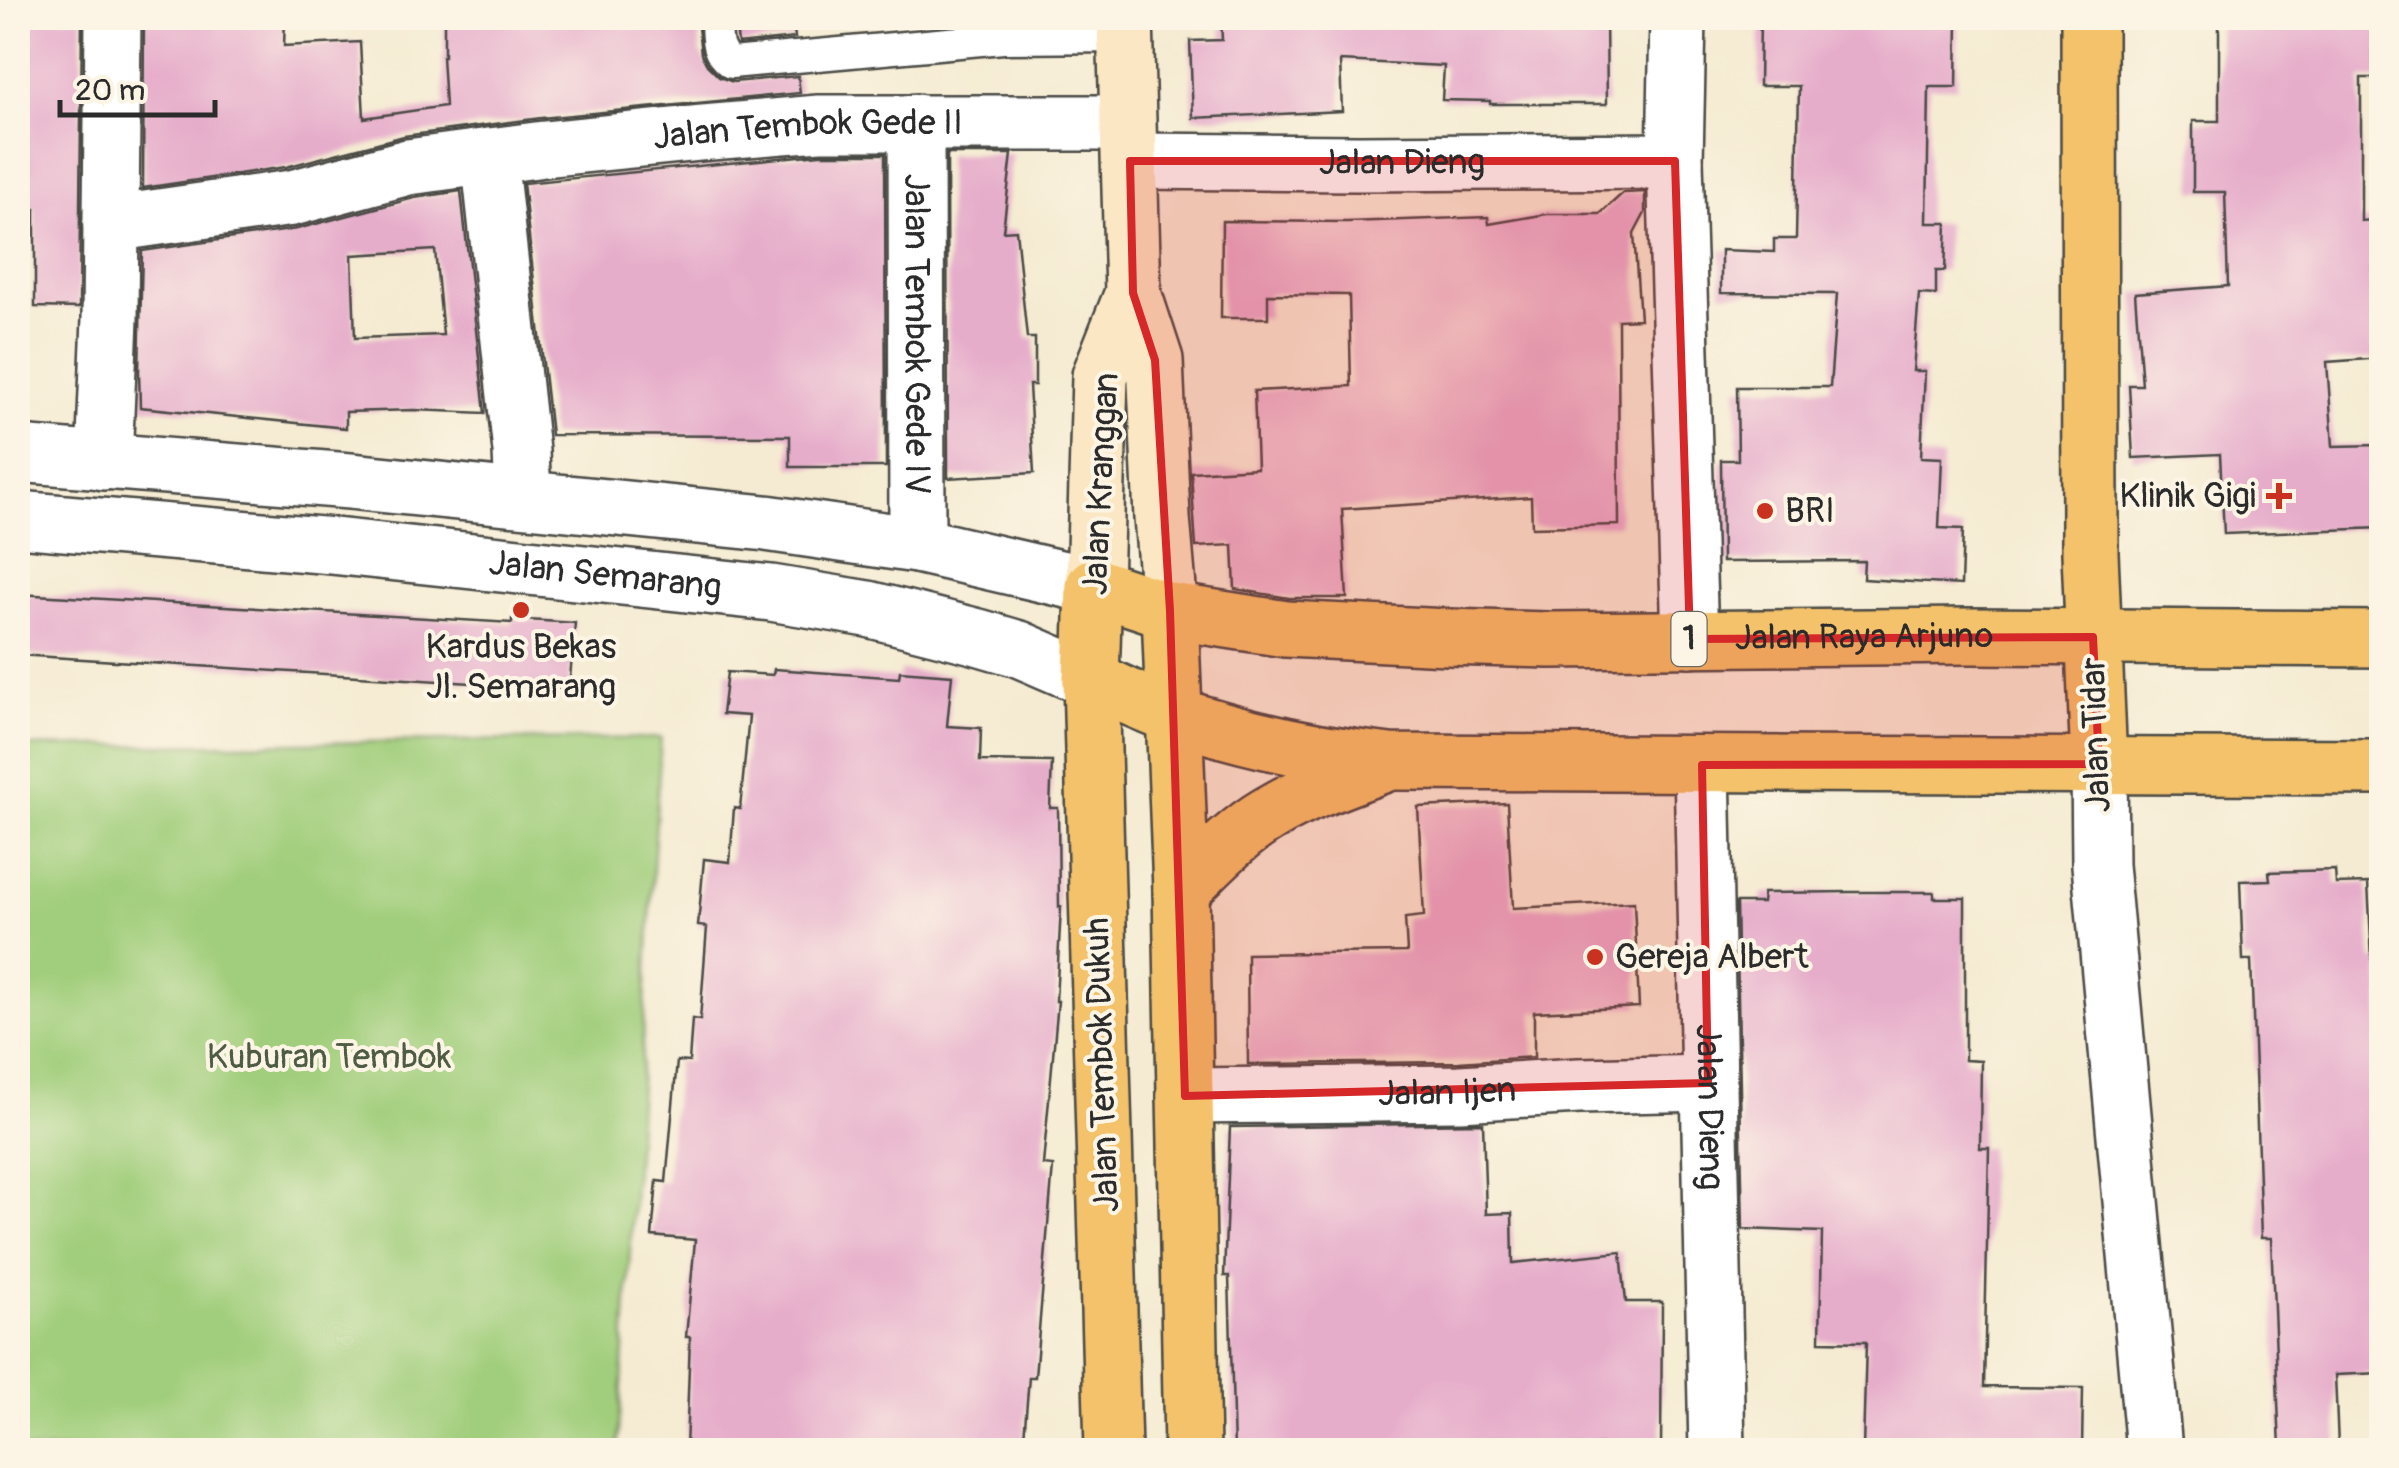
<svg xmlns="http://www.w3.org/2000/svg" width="2399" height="1468" viewBox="0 0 2399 1468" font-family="Pangolin,sans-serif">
<rect width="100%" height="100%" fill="#fcf5e5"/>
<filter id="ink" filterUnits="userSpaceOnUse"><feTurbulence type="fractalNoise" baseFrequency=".01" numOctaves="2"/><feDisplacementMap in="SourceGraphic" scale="20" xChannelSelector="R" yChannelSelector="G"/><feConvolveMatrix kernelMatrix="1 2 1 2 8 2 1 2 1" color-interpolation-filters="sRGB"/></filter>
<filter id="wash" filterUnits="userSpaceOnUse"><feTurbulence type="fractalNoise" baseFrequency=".0048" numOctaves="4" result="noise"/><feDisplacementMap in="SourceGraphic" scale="40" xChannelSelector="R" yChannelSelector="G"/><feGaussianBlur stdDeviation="2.25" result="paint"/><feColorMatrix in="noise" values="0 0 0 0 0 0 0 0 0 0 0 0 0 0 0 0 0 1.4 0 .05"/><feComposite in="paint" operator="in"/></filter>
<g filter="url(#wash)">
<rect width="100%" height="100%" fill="#f5ebd2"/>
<!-- green -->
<path fill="#a1ce7b" stroke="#667c53" stroke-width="2.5" d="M661,738L618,1450H18V747Z"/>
<g id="blocks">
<!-- building -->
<path fill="#e6adcb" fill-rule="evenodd" d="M18,18H82L79,308L35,307V209L18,208Z
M144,18H285L284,46L360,42L364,118L445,106L442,56H444V18H697L701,54L707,65L719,77L733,82L798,76L800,93L541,118L404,136L286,167L143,188Z
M735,18H793L795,38L738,44Z
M1221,18H1606L1607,104H1490V101L1442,100L1444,66L1340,61L1342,111L1193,118L1190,41L1222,40Z
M1760,18H1958L1957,87H1929L1927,223H1947L1945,271H1936V295L1919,294L1913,371H1925L1921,457L1942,458L1939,528L1963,529L1961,585L1863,579L1864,561L1722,562L1721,460H1738L1737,387H1830L1837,294L1721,293V250L1774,252V239H1796L1799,86H1759Z
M2219,23H2382V78H2361V221L2373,220L2375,277L2382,276V358L2327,362L2333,446L2382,445V528L2224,534L2220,454L2133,458L2129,385H2142L2135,293L2228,286L2225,192H2193V121H2219Z
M820,154H885L886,467H790V436L551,435L523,183Z
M947,154H1012L1003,231L1016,230L1027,338H1035V385H1029L1034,473L948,478Z
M461,191L485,413L414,410L346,412V428L140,407L139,372L142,251L297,229L414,198ZM435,250L443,335L355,338L352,255Z
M1645,192V213L1634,234L1640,319L1618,320L1619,525L1532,527L1531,497L1342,509L1347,598H1289L1235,589L1233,545L1196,547L1191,472L1257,468L1254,391L1351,386L1349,295L1268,294V318H1221L1222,221L1347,222L1488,217L1489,224L1547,214H1600L1623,193Z
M18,594L512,623V619L575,623L569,689L18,655Z
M774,669L899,678L900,671L952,675L947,726L981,728L980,761L1052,762L1050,808H1058L1059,907H1061L1056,1001H1058L1043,1165L1053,1166L1035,1377H1029L1023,1450H686L690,1337H686L695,1240L652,1236L657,1181L666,1182L677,1061L689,1062L692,1019L700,1020L707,927L698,926L704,859L730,862L734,808L740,809L749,716L722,714L727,672L773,675Z
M1507,803L1513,908L1634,902L1639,1007L1534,1012V1057L1459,1062L1248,1064L1247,954L1407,952L1405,918L1424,916L1418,807Z
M2335,870L2336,884L2368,883L2372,960H2380L2382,1373L2335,1375L2338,1446L2280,1448L2271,1238H2261L2251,960H2243L2240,881L2270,880L2269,872Z
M1848,892H1934V898H1965V1060L1981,1061L1980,1148H1989L1984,1387L2083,1388L2082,1450H1863L1866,1342L1820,1341L1822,1232L1743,1229L1736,903H1762L1763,893Z
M1483,1123L1486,1214L1512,1213L1513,1263L1621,1252L1626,1302H1662L1661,1450H1616V1444L1514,1449V1450H1234L1229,1276H1224L1230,1127Z"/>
</g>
</g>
<g filter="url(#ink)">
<use href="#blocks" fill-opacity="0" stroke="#494844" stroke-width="2.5"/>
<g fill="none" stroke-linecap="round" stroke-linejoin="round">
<!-- service casing -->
<g stroke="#494844" stroke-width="35">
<path id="service" d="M716,18C717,37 714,51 731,63L1003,38L1125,37"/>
</g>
<!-- minor casing -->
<g stroke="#494844" stroke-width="60">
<g id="minor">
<path d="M1678,18L1675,161L1690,639"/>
<path id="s1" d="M916,122L917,545"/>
<path d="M489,156L521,451L523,498"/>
<path id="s2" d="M1130,161L1359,163L1675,161"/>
<path id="s3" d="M111,224L292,198L408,167L544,149L701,133L819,123H1126"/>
<path d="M104,462L110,319L113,18"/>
<path id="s4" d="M1702,765L1717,1450"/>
<path id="s5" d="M1185,1096L1460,1093L1579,1086L1708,1083"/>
</g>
</g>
<!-- tertiary casing -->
<g stroke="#494844" stroke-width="60">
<g id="tertiary">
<path d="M18,454L350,481L766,523L917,545L1094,586"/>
<path id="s6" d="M18,519L333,546L771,593L868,609L978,637L1019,649L1091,680"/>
<path d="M2099,764L2100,865L2154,1450"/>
</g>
</g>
<!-- secondary casing -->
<g stroke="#494844" stroke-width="60">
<path id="secondary" d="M1125,18L1133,293L1155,360L1162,518L1170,611
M1094,586L1100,376L1133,293"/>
</g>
<!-- primary casing -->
<g stroke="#494844" stroke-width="60">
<path id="primary" d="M2089,18L2090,553L2099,764"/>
</g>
<!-- trunk casing -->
<g stroke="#494844" stroke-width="60">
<g id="trunk">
<path d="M1170,611L1181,890L1192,1450"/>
<path d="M1091,680C1120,692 1148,707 1177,716C1247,739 1317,754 1390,762L2382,767"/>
<path d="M1181,890C1209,863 1235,834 1269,814C1304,793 1344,779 1382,765"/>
<path id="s7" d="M1113,1450L1091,680L1094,586L1170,611L1286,629L1448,637L1549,640L1970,636L2382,639"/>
</g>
</g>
<!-- service -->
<use href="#service" stroke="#fff" stroke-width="30"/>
<!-- minor -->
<use href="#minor" stroke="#fff" stroke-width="55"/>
<!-- tertiary -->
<use href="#tertiary" stroke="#fff" stroke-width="55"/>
<!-- secondary -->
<use href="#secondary" stroke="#fbe7c3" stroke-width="55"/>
<!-- primary -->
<use href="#primary" stroke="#f4c26a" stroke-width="55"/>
<!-- trunk -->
<use href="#trunk" stroke="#f4c26a" stroke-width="55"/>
</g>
</g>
<!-- marked area -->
<path fill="#d62828" fill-opacity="0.2" stroke="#d62828" stroke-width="8" stroke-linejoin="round" d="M1130,161H1675L1690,639L2093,637L2099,764L1702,765L1708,1083L1185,1096L1170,611L1155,360L1133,293Z"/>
<!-- markers -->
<g fill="#c8321e" stroke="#fcf5e5" stroke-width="4">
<path d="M2274 481h10v10h10v10h-10v10h-10v-10h-10v-10h10z"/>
<circle cx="1765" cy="511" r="10"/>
<circle cx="521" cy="610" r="10"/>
<circle cx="1595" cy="957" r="10"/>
</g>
<g text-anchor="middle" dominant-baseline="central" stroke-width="8" stroke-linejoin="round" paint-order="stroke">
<!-- shield labels -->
<rect fill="#fcf5e5" stroke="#6a6863" stroke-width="2.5" x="1671.5" y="612" width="35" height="54" rx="8"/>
<g font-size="32" font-weight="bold" fill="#2b2b2b">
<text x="1689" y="639">1</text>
</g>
<!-- street labels -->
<g font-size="35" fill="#2b2b2b" stroke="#fcf5e5">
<text stroke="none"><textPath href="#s3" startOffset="705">Jalan Tembok Gede II</textPath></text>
<text stroke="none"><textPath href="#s2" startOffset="272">Jalan Dieng</textPath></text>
<text stroke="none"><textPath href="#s1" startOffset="212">Jalan Tembok Gede IV</textPath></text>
<text transform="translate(1101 484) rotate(-87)">Jalan Kranggan</text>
<text stroke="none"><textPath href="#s6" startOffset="590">Jalan Semarang</textPath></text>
<text stroke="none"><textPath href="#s7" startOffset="1640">Jalan Raya Arjuno</textPath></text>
<text transform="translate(2096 735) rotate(-92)">Jalan Tidar</text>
<text transform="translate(1102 1065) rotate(-92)">Jalan Tembok Dukuh</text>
<text stroke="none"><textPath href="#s5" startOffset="262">Jalan Ijen</textPath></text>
<text stroke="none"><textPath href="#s4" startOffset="342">Jalan Dieng</textPath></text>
</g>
<!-- poi labels -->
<g font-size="35" fill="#2b2b2b" stroke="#fcf5e5" text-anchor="start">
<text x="2256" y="496" text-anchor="end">Klinik Gigi</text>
<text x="1785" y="511">BRI</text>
<text x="521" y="647" text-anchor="middle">Kardus Bekas<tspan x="521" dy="40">Jl. Semarang</tspan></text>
<text x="1615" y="957">Gereja Albert</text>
</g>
<!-- park labels -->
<g font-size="35" fill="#4e5c43" stroke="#fcf5e5">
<text x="329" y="1057">Kuburan Tembok</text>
</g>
</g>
<!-- margin -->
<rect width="2399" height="1468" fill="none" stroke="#fcf5e5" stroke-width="60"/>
<!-- scale -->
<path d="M60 100v15h155v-15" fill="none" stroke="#2b2b2b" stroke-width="5"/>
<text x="75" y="100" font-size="30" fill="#2b2b2b" stroke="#fcf5e5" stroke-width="8" paint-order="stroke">20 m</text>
</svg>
